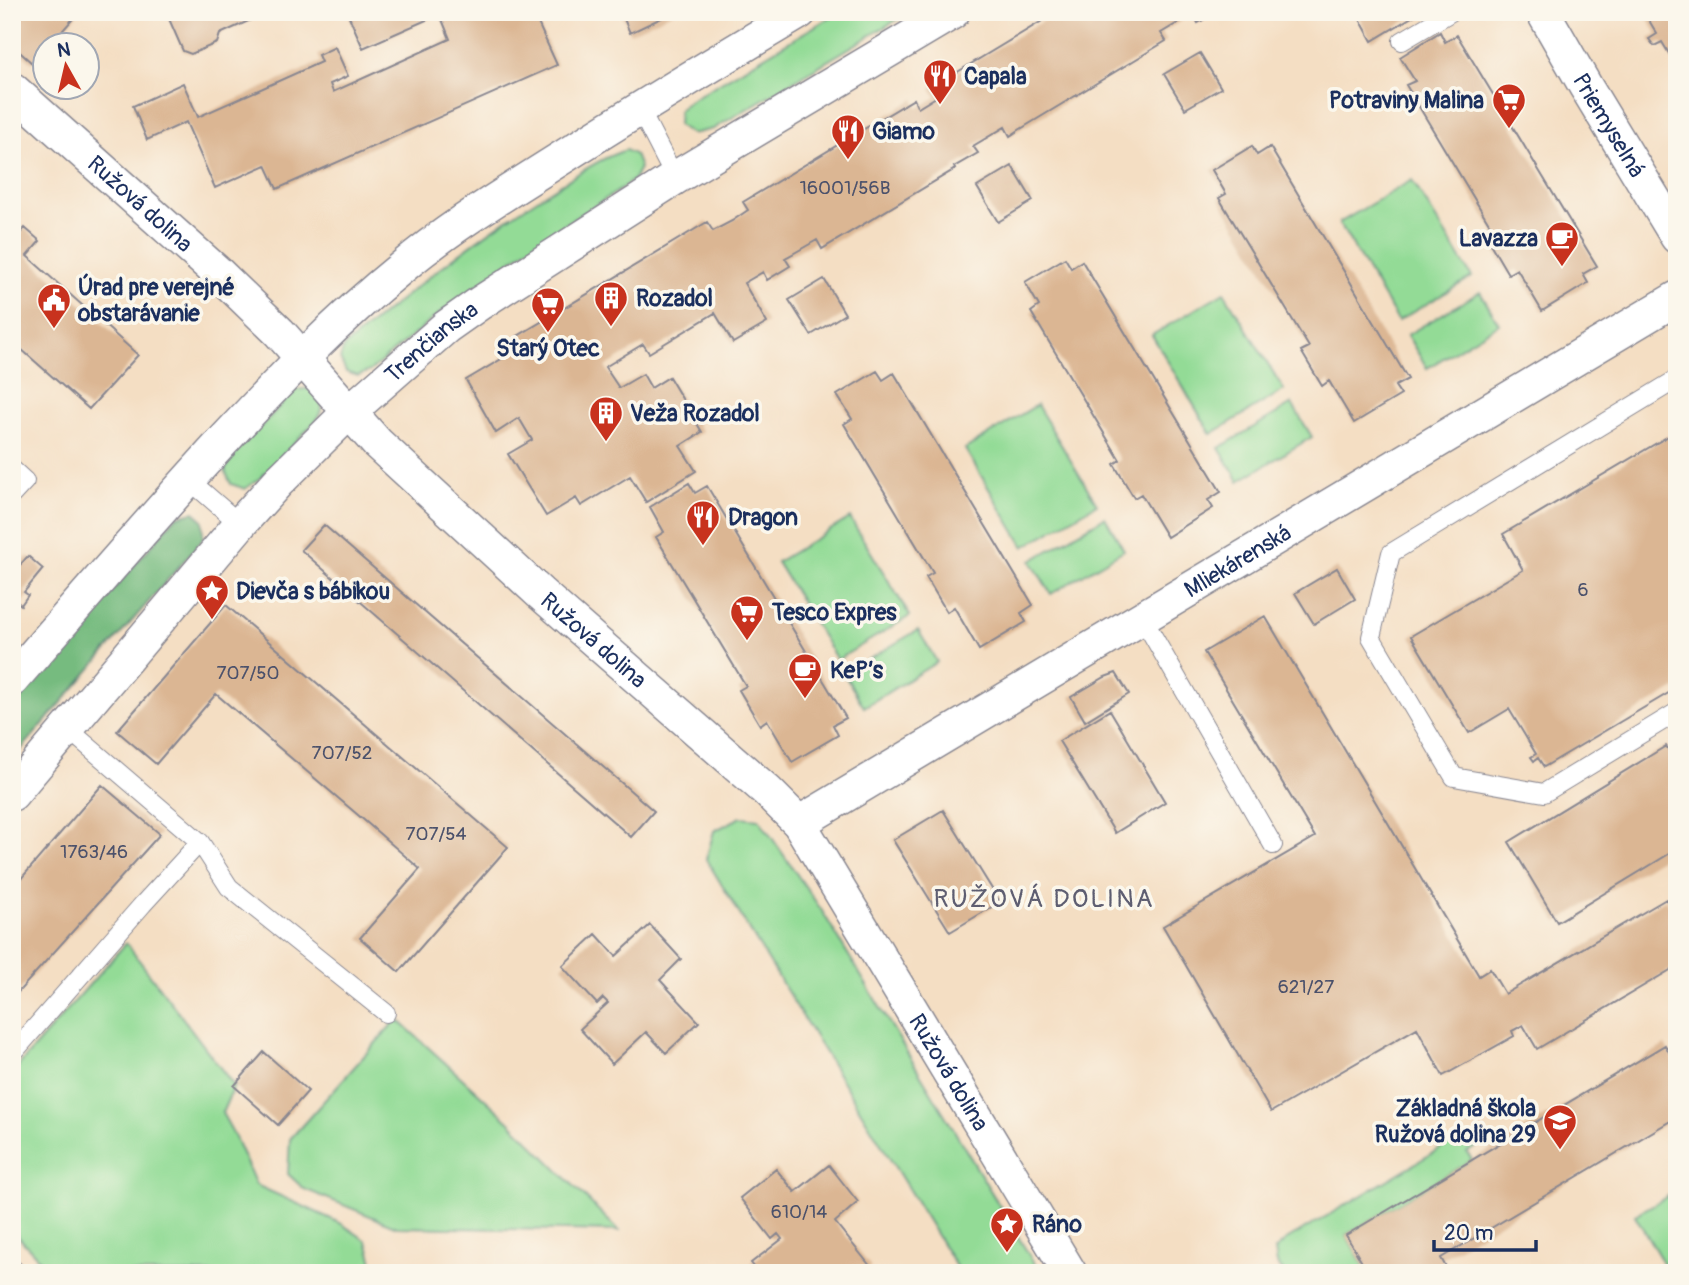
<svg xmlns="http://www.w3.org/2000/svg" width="1689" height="1285" viewBox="0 0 1689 1285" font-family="Pangolin,sans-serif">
<rect width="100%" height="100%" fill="#fbf7ec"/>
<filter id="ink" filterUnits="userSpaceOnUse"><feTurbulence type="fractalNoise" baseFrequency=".0143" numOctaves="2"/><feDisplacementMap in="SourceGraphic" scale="14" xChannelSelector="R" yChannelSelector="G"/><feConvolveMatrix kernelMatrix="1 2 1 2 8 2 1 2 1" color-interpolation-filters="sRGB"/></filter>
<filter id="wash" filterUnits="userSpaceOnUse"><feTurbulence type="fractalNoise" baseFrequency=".00686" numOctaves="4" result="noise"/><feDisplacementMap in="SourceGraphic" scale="28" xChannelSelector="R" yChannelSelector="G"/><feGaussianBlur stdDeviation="1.57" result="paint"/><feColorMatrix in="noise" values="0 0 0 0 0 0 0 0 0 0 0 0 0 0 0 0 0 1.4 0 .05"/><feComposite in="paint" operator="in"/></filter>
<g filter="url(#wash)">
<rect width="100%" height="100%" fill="#f4dec3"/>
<!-- green -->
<path fill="#93db96" stroke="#57857a" stroke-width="2" d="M839,12H910L713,129L692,134L678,125L679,110L689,101Z
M626,150L635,155L640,168L634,179L623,188L537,242L440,313L370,371L358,376L346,372L340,359L344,347C411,290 480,234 555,188C578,174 600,158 626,150Z
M1412,180L1472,277L1398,321L1339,223Z
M1224,292L1284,390L1211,434L1152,335Z
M1480,292L1499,324L1427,368L1407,335Z
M311,388L320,395L322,408L317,420L260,478L245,489L231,484L225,471L231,457L296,390Z
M1292,404L1312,437L1239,481L1219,448Z
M1037,405L1097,504L1024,547L965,449Z
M1105,517L1124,550L1051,594L1031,561Z
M850,518L910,616L837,660L777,562Z
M918,630L937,662L864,707L844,674Z
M741,817L759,819L822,911L1040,1273H960L706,859L714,831Z
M126,943L234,1086L222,1113L233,1133L256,1185L340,1223L367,1241L376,1273H52L12,1230V1073Z
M397,1019L509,1121L619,1231L397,1227L304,1189L288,1174L290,1139Z
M1468,1139L1476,1147L1467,1152L1472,1160L1346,1235L1367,1271L1364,1273H1285L1277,1264L1275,1250L1285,1241L1453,1141Z
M1677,1191V1273H1669L1635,1215Z"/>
<!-- forest -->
<path fill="#76bb7f" stroke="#48756e" stroke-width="2" d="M194,512L203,520V539L12,760V707L177,516Z"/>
<g id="blocks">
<!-- building -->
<path fill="#dbb693" d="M12,12H79L49,46H46V49L32,63L12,45Z
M166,12H268L220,34L217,43L191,54L183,51Z
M347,12H428L431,18L363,48Z
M439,12H533L557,65L277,189L266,165L215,188L186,122L147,140L133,106L183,83L198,117L321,62L318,55L335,47L348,76L330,84L333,92L450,39Z
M621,12H674L630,33Z
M1057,12H1216L1198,23L1193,14L1161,33L1166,41L1019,130L1010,136L1005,127L973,146L978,153L954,167L955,169L822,249L817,240L796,252L785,258L790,266L767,280L763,272L744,283L767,323L733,343L715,313L649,353L643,344L605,367L619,388L643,374L651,388L669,377L702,432L680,446L696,471L646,502L630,476L581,506L576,498L546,516L508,454L532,440L519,418L496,433L466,380L513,352L508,342L707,222L713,231L732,221L748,210L743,202L914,99L918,108L936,97L931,88Z
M1356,12H1420L1372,41Z
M1644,12H1677V67L1662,42L1654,46L1649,39L1657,34Z
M1440,32L1445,42L1457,35L1597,266L1583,274L1588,283L1542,311L1517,269L1508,274L1488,240L1496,235L1406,85L1415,81L1400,57Z
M1200,53L1221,88L1185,109L1164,74Z
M1252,146L1257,155L1270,147L1408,379L1395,386L1401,395L1354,423L1329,381L1322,386L1301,351L1309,347L1219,198L1226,194L1212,170Z
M1012,166L1033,201L998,222L977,187Z
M25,228L40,241L27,256L138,355L89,409L12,341V242Z
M1065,258L1071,268L1082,261L1221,492L1208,500L1213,508L1167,537L1141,494L1134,498L1114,464L1120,460L1031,312L1039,306L1025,282Z
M824,279L845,314L811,335L789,300Z
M877,371L883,380L894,373L1033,605L1021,613L1026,622L979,650L954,607L947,612L926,577L933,573L844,424L852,419L837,395Z
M1677,431V688L1544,767L1538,758L1534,761L1531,757L1536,754L1509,709L1469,733L1411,636L1523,570L1503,534Z
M689,483L695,493L707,486L846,718L833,725L838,735L792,762L767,720L760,725L739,690L746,686L656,537L664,532L650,507Z
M324,525L654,811L631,837L301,550Z
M28,556L43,569L24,592L28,595L21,605L16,601L12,605V574Z
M1337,568L1355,599L1314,624L1295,593Z
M226,605L508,847L399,972L360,938L420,869L365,821L216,694L156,764L117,731Z
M1265,616L1479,976L1490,969L1505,994L1666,899L1677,918V966L1537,1049L1523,1025L1512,1031L1514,1036L1443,1076L1417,1028L1271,1112L1163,926L1315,837L1204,652Z
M1116,673L1129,694L1085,721L1071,697L1105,677Z
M1110,710L1165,802L1115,833L1059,741Z
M1666,746L1677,763V849L1557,922L1509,842Z
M102,785L160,834L12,999V889Z
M943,810L1000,902L950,932L893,840Z
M650,925L681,959L660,980L699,1022L666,1053L646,1032L612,1064L580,1029L608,1003L603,998L597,1004L562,966L596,934L616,956Z
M1665,1045L1677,1066V1117L1441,1258L1449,1273H1368L1346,1235Z
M264,1052L308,1091L278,1125L234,1086Z
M829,1165L858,1202L835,1222L871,1267L863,1273H759L751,1263L782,1239L778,1234L772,1239L740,1198L776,1169L795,1192Z"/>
</g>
</g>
<g filter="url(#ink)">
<use href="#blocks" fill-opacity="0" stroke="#888690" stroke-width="2"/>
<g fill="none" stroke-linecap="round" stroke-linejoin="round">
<!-- lane casing -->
<g stroke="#888690" stroke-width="20">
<path id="lane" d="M1402,41L1451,12
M639,108L675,178
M1677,379L1391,553L1371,637L1454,777L1544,793L1677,712
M12,469L25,481L12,495
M188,479L240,524
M1142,617L1273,845
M68,729L200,842L229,887L386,1013
M12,1054L143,904L200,842
M12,1268L17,1273"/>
</g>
<!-- street casing -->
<g stroke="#888690" stroke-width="36">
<g id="street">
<path id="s1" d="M1543,12L1586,87L1677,237"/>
<path id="s2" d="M12,89L217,272L279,332L377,443L540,593L767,791L799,823L1070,1273"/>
<path d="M12,680C83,599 153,517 226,438C281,379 337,320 400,269C447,229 500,197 552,164C633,112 716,62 800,12"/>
<path id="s3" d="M12,794L240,524L278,482L349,412L446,327L480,303L675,178L953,12"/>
<path id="s4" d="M799,823L1677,298"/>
</g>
</g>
<!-- lane -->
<use href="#lane" stroke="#fff" stroke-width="18"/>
<!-- street -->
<use href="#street" stroke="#fff" stroke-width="33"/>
</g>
</g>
<!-- icons -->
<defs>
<g id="restaurant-pin" transform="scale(1.75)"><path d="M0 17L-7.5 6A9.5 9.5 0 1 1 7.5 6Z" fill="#c8321e" stroke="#fbf7ec"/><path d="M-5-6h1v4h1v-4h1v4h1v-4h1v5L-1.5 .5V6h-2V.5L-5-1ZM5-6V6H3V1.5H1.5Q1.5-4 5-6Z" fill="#fff"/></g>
<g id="supermarket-pin" transform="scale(1.75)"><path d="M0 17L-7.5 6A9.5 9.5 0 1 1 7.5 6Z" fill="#c8321e" stroke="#fbf7ec"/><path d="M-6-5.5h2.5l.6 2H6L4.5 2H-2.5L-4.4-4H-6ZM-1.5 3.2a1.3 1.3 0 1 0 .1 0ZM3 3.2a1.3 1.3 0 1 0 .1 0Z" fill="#fff"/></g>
<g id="cafe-pin" transform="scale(1.75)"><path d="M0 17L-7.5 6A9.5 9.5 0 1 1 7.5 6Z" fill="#c8321e" stroke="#fbf7ec"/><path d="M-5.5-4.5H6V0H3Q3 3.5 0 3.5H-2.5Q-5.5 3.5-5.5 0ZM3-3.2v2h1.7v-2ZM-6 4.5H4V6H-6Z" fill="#fff"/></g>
<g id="building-pin" transform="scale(1.75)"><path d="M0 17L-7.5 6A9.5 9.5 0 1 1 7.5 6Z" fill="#c8321e" stroke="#fbf7ec"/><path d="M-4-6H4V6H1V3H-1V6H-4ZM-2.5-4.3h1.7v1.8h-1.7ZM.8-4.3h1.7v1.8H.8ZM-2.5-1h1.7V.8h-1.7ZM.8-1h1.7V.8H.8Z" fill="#fff"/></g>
<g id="civic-pin" transform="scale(1.75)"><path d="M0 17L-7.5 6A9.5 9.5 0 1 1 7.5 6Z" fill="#c8321e" stroke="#fbf7ec"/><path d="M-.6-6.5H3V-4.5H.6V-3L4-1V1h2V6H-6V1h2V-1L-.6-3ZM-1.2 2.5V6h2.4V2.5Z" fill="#fff"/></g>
<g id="sight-pin" transform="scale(1.75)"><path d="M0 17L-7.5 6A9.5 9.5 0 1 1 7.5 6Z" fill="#c8321e" stroke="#fbf7ec"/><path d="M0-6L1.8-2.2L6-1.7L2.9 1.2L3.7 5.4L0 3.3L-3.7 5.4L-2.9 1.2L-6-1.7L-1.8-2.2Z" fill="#fff"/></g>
<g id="school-pin" transform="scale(1.75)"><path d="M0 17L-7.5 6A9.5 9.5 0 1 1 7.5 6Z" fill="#c8321e" stroke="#fbf7ec"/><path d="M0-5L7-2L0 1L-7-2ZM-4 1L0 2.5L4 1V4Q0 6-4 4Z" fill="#fff"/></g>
</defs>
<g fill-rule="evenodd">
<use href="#restaurant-pin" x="940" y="76"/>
<use href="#supermarket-pin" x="1509" y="100"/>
<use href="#restaurant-pin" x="848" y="131"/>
<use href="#cafe-pin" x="1562" y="238"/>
<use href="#building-pin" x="611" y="298"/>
<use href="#civic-pin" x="54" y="300"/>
<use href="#supermarket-pin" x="548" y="304"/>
<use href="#building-pin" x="606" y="413"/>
<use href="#restaurant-pin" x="703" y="517"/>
<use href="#sight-pin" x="212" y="591"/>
<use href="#supermarket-pin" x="747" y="612"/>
<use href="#cafe-pin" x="805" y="670"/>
<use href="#school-pin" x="1560" y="1121"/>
<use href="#sight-pin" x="1007" y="1224"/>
</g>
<g text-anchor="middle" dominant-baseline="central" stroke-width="7" stroke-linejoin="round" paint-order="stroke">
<!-- number labels -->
<g font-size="19" fill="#4b516b">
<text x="845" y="188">16001/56B</text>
<text x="1583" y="590">6</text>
<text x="248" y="673">707/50</text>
<text x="342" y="753">707/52</text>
<text x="436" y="834">707/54</text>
<text x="94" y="852">1763/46</text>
<text x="1306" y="987">621/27</text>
<text x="799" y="1212">610/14</text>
</g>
<!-- poi labels -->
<g font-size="23" font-weight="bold" fill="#1b2f5e" stroke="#fbf7ec" text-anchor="start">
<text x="964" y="76">Capala</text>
<text x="1484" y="100" text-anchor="end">Potraviny Malina</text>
<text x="872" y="131">Giamo</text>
<text x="1538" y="238" text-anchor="end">Lavazza</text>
<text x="78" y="287">Úrad pre verejné<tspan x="78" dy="26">obstarávanie</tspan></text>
<text x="636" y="298">Rozadol</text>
<text x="548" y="348" text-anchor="middle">Starý Otec</text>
<text x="630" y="413">Veža Rozadol</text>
<text x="728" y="517">Dragon</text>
<text x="236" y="591">Dievča s bábikou</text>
<text x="772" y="612">Tesco Expres</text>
<text x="830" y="670">KeP’s</text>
<text x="1536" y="1108" text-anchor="end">Základná škola<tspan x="1536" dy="26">Ružová dolina 29</tspan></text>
<text x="1032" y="1224">Ráno</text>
</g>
<!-- street labels -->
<g font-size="23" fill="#1b2f5e" stroke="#fbf7ec">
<text stroke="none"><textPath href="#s1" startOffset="131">Priemyselná</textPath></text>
<text stroke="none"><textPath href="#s2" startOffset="172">Ružová dolina</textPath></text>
<text stroke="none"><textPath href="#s3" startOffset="618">Trenčianska</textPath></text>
<text stroke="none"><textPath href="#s4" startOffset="511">Mliekárenská</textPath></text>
<text stroke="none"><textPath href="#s2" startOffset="802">Ružová dolina</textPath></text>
<text stroke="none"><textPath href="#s2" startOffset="1368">Ružová dolina</textPath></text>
</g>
<!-- quarter labels -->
<g font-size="26" letter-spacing="2" fill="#5e5e71" stroke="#fbf7ec">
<text x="1044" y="899">RUŽOVÁ DOLINA</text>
</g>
</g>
<!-- margin -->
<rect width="1689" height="1285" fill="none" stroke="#fbf7ec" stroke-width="42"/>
<!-- north arrow -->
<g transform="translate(66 66) rotate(352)"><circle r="33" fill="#fbf7ec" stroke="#a1a7b3" stroke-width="2"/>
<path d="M0-5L12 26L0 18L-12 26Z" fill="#c8321e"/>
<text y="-10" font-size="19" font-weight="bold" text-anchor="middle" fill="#1b2f5e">N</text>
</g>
<!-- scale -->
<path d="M1434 1240v10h102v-10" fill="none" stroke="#1b2f5e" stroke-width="3.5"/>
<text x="1444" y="1240" font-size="21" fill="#1b2f5e" stroke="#fbf7ec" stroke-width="5" paint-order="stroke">20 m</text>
</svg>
